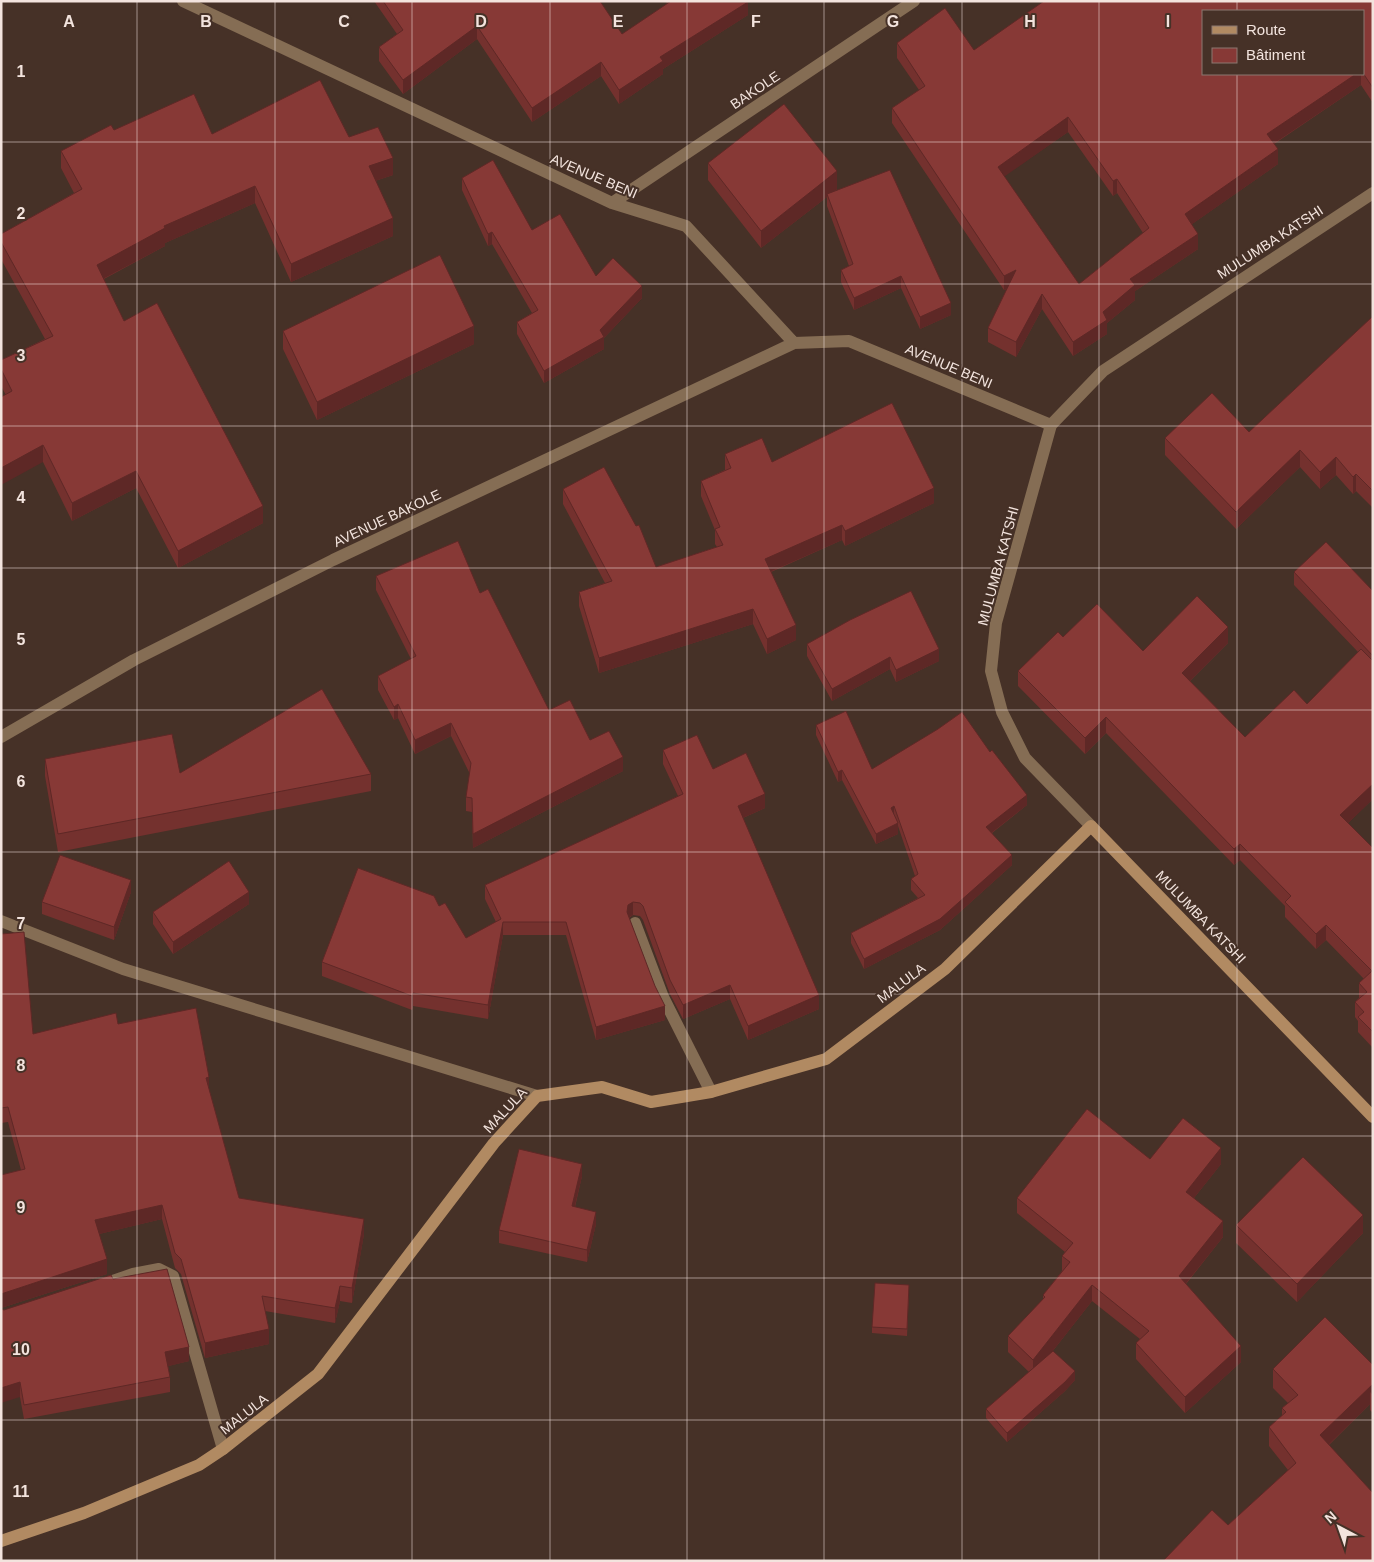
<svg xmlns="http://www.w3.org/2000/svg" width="1374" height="1562" viewBox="0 0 1374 1562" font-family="Helvetica,sans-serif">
<rect width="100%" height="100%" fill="#463127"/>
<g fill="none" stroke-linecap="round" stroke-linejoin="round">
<!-- lane -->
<path stroke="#856d54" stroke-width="12" d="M635,923L663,997L711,1092"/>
<!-- street -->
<path stroke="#856d54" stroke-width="12" d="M183,1L612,203L686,226L794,343L849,341L1051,425
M612,203L914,1
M1,737L134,660L333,560L794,343
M1091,826L1025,758L1002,712L991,671L996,623L1051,425L1103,371L1373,193
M1,921L123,969L537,1096
M107,1283L133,1274L159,1269L173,1276L223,1449"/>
<!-- secondary -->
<path stroke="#b18a62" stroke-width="12" d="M1,1541L84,1513L199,1465L223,1449L318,1374L494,1143L537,1096L602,1087L651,1102L711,1092L826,1059L945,969L1091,826L1373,1117"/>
</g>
<!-- wall -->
<path fill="#74312e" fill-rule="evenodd" d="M374,1H600L622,34L667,4L666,1H748V15L663,69V74L619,104L601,76L532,122L477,39L403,94L379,61V47L397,34Z
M1373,1V103L1361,85L1274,144L1278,164L1192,224L1198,249L1135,291V300L1107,323V334L1073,356L1042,309L1016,357L988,342V328L1007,289L1004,290L892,123V108L919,90L897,58V43L974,50ZM1363,11V74H1203ZM1068,132L1113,196L1117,193L1143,233L1079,284L1004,176Z
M114,130L212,134L349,137L393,175L375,181L393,236L291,282L255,203L165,243V246L104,279L124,321L263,523L178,568L136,488L72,521L43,462L1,386V360L45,339L1,259V234L74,193L61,168V151Z
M708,163L837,189L835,191L951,315L920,329L901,288L854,310L841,282V270L849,266L827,206V197L761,248L708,180Z
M462,178L596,276L642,298L604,338V349L544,383L517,334V322L532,313L492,244L488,246L462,190Z
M1373,318V508L1356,491L1353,494L1336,475L1320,489L1300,467L1236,529L1165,455V438L1249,432Z
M283,331L474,344L317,420L283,349Z
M725,454L772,462L934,503L845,546L842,540L771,572L796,640L767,654L753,624L599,673L579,606V592L605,583L563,504V489L656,567L717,547L715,544V530L701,496V481L725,470Z
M1294,572L1373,591V799L1348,823L1373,848V1048L1358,1032V1021L1355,1017V1002L1359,998V983L1364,979L1326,940L1316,949L1285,917V906L1240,860L1234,865L1106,733L1085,754L1018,686V671L1063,637L1143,651L1228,643L1190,681L1245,737L1307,704L1358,652L1294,585Z
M376,576L480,593L549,710L590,740L623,771L473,848L472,812L466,811V797L470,774L451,736L415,754L398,718L394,720L378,690V676L411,659L376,590Z
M807,644L939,661L896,682L890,669L832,701L807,656Z
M816,725L872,769L1027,805L992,833L1012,865L940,930L864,969L851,943V933L918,898L911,890V879L915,876L898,826V834L876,844L842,780L838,782L816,735Z
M663,750L713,769L765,808L743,818L819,1009L748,1040L730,999L683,1019L670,994L643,920L640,916L633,915L629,918L665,1020L596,1040L566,935H503L488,1019L413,1006L412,1010L322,976V962L439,906L466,938L496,922L485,899V885L678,796L663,764Z
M45,759L180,773L371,774V791L58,852L45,776Z
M131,892L114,940L42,914V902Z
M249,904L173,954L153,924V912Z
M1,934L33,1034L118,1024L209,1091L239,1198L364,1234L352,1303L340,1301L335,1323L265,1311L269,1344L205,1358L181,1274L175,1268L162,1219L99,1234L107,1274L1,1308V1175L21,1170L8,1122L1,1123Z
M1150,1159L1221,1164L1194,1198L1223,1237L1186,1284L1241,1362L1185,1413L1136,1359V1343L1140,1339L1092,1301L1052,1352L1075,1380L1065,1391L1007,1442L986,1418V1409L1029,1372L1008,1352V1336L1043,1300V1295L1062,1271V1256L1065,1252L1017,1213V1198Z
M582,1176L575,1207L596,1224L587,1262L499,1243V1230Z
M1236,1225L1363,1233L1297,1302L1236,1243Z
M113,1279L189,1361L168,1366L170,1377V1392L24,1419L4,1310Z
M909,1291L907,1336L872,1333V1327Z
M1373,1365V1413L1370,1410V1404L1329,1445L1228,1525L1288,1470L1269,1446V1427L1282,1416V1408L1288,1403L1273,1388V1369Z"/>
<!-- shaded-wall -->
<path fill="#5e2826" d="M748,2V15L663,69V74L619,104V90L660,57Z
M477,26V39L403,94V80Z
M601,62V76L532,122V108Z
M1356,74H1361V85L1267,148V134Z
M1068,117V132L998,181V167Z
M1278,149V164L1185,229V214Z
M393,158V175L369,183V166Z
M837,171V189L828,196L827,194V197L761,248V231Z
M1117,179V193L1113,196V181Z
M255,186V203L165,243V246L97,282V265L164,226Z
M393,218V236L291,282V264Z
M492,232V244L488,246V234Z
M1198,234V249L1135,291V300L1107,323V334L1073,356V342L1130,279Z
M1016,270V285L1004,290V276Z
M901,276V288L854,310V298Z
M642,286V298L604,338V349L544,383V371L600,330Z
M1042,294V309L1016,357V342Z
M951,303V315L920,329V317Z
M474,326V344L317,420V402Z
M43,445V462L1,485V468Z
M1300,450V467L1236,529V512Z
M1336,457V475L1320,489V472Z
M136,471V488L72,521V503Z
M1356,474V491L1353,494V477Z
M934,488V503L845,546V531Z
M263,506V523L178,568V551Z
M842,525V540L765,574V559Z
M753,609V624L599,673V658Z
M796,625V640L767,654V639Z
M1228,627V643L1182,689V673Z
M939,649V661L896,682V670Z
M890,657V669L832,701V689Z
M398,704V718L394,720V707Z
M1106,717V733L1085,754V738Z
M451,723V736L415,754V740Z
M623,757V771L473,848V834Z
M842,770V780L838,782V772Z
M1373,784V799L1340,831V815Z
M765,794V808L738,820V806Z
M1027,795V805L986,837V827Z
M894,806V817L891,808Z
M898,823V834L876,844V834Z
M1240,844V860L1234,865V849Z
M1012,855V865L940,930L864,969V959Z
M131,880V892L114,940V927Z
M249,892V904L173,954V942Z
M633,902V915L628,918L627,912L628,905Z
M503,922V935L488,1019V1005Z
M1326,925V940L1316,949V934Z
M730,985V999L683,1019V1005Z
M413,993V1006L412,1010V996Z
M819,995V1009L748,1040V1026Z
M665,1006V1020L596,1040V1027Z
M209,1077V1092L206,1078Z
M1221,1148V1164L1186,1208V1192Z
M582,1164V1176L572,1218V1206Z
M162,1205V1219L95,1235V1220Z
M596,1212V1224L587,1262V1250Z
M1363,1215V1233L1297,1302V1284Z
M364,1219V1234L352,1303V1288Z
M1223,1221V1237L1179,1292V1276Z
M107,1259V1274L1,1308V1294Z
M1092,1285V1301L1033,1376V1360Z
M340,1286V1301L335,1323V1308Z
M269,1329V1344L205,1358V1343Z
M1241,1346V1362L1185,1413V1397Z
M189,1347V1361L165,1367V1352Z
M1075,1371V1380L1065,1391L1007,1442V1433Z
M20,1382V1397L1,1403V1388Z
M1373,1384V1395L1370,1392V1404L1320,1453V1435Z"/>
<!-- building -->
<path fill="#873936" stroke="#5e2826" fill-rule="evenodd" d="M383,1H600L622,34L671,1L748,2L660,57L663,61L619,90L601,62L532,108L477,26L403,80L379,47L403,30Z
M1044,1H1373V88L1363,73V11H1203V74H1356L1267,134L1278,149L1185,214L1198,234L1130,279L1135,285L1103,312L1107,320L1073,342L1042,294L1016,342L988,328L1016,270L1004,276L892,108L925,86L897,43L945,8L974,50ZM1068,117L1113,181L1117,179L1149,228L1079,284L998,167Z
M320,80L349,137L378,127L393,158L369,166L393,218L291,264L255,186L164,226L165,228L97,265L124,321L157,303L263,506L178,551L136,471L72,503L43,445L1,468V397L12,391L1,369V360L53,336L1,242V234L82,189L61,151L111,125L114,130L194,94L212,134Z
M784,104L837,171L761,231L708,163Z
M493,160L532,230L560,214L596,276L613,258L642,286L600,330L604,337L544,371L517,322L538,310L492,232L488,234L462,178Z
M890,170L951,303L920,317L901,276L854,298L841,270L853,264L827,194Z
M440,255L474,326L317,402L283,331Z
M1372,317L1373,318V491L1356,474L1353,477L1336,457L1320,472L1300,450L1236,512L1165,438L1212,393L1249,432Z
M892,403L934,488L845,531L842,525L765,559L796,625L767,639L753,609L599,658L579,592L612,581L563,489L604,467L636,526L639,525L656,567L723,545L715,529L720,527L701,481L731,468L725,454L762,438L772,462Z
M458,541L480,593L488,589L549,710L570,700L590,740L609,731L623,757L473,834L472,798L466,797L471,763L451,723L415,740L398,704L394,707L378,676L416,656L376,576Z
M1326,542L1373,591V656L1294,572Z
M911,591L939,649L896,670L890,657L832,689L807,644L850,620Z
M1197,596L1228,627L1182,673L1245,737L1294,690L1307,704L1361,649L1373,661V784L1340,815L1373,848V1032L1358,1017L1364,1012L1355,1002L1367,992L1359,983L1372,971L1326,925L1316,934L1285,902L1291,896L1240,844L1234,849L1106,717L1085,738L1018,671L1058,632L1063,637L1097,604L1143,651Z
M322,689L371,774L58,834L45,759L172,734L180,773Z
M846,711L872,769L938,729L962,712L990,752L992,750L1027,795L986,827L1012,855L940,919L864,959L851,933L925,895L911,879L918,874L894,806L891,808L898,823L876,834L842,770L838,772L816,725Z
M697,735L713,769L746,753L765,794L738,806L819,995L748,1026L730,985L683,1005L670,980L643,906L640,903L633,902L628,905L627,912L655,986L665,1006L596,1027L566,922H503L488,1005L413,993L412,996L322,962L358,868L434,896L439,906L445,903L466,938L501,919L485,885L683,794L663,750Z
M60,855L131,880L114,927L42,902Z
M229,861L249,892L173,942L153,912Z
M24,932L33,1034L116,1013L118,1024L196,1008L209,1077L206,1078L239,1198L364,1219L352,1288L340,1286L335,1308L262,1296L269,1329L205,1343L181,1259L175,1253L162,1205L95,1220L107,1259L1,1294V1175L25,1169L8,1107L1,1108V934Z
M1087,1109L1150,1159L1183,1118L1221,1148L1186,1192L1223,1221L1179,1276L1241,1346L1185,1397L1136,1343L1149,1331L1092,1285L1033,1360L1008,1336L1045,1297L1043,1295L1070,1262L1062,1256L1073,1243L1017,1198Z
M519,1149L582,1164L572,1206L596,1212L587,1250L499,1230Z
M1303,1157L1363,1215L1297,1284L1236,1225Z
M167,1269L189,1347L165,1352L170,1377L24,1405L20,1382L1,1388V1309L4,1310L111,1275L113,1279Z
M875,1283L909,1285L907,1329L872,1327Z
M1325,1317L1373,1365V1384L1320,1435L1373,1493V1561H1163L1212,1510L1228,1525L1296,1463L1269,1427L1286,1412L1282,1408L1298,1395L1273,1369Z
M1053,1351L1075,1371L1065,1382L1007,1433L986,1409Z"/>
<!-- grid -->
<path fill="none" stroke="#f3e4de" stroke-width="1" stroke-opacity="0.55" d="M137,1V1561M275,1V1561M412,1V1561M550,1V1561M687,1V1561M824,1V1561M962,1V1561M1099,1V1561M1237,1V11M1237,74V1561M1,142H1373M1,284H1373M1,426H1373M1,568H1373M1,710H1373M1,852H1373M1,994H1373M1,1136H1373M1,1278H1373M1,1420H1373"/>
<g text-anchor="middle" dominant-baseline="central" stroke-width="4" stroke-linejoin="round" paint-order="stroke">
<!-- street labels -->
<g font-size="14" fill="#f3e4de" stroke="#463127">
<text transform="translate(755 90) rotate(-34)">BAKOLE</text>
<text transform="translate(594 176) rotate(23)">AVENUE BENI</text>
<text transform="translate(1270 242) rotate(-33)">MULUMBA KATSHI</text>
<text transform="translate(949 366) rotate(23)">AVENUE BENI</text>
<text transform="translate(387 518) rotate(-25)">AVENUE BAKOLE</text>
<text transform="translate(998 566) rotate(-75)">MULUMBA KATSHI</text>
<text transform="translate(1201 917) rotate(46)">MULUMBA KATSHI</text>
<text transform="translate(901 983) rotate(-37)">MALULA</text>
<text transform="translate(505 1110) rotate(-47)">MALULA</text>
<text transform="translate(244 1414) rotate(-38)">MALULA</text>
</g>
</g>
<g font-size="16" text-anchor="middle" font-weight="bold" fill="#f3e4de" stroke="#463127" stroke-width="4" stroke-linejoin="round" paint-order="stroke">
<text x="69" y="27">A</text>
<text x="206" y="27">B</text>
<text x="344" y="27">C</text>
<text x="481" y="27">D</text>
<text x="618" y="27">E</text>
<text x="756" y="27">F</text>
<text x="893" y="27">G</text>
<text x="1030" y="27">H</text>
<text x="1168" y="27">I</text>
<text x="21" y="77">1</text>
<text x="21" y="219">2</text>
<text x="21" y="361">3</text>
<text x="21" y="503">4</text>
<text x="21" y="645">5</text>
<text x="21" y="787">6</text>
<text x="21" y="929">7</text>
<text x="21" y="1071">8</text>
<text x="21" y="1213">9</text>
<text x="21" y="1355">10</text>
<text x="21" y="1497">11</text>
</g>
<!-- border -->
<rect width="1374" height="1562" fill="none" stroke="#f3e4de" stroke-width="5"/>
<!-- legend -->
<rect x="1202" y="10" width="162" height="65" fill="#463127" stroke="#8b7970"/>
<rect x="1212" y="26" width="25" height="8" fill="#b18a62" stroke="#8b7970"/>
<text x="1246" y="35" font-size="15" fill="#f3e4de">Route</text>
<rect x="1212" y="48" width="25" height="15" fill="#873936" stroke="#8b7970"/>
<text x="1246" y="60" font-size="15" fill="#f3e4de">Bâtiment</text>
<!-- north arrow -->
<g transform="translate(1339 1527) rotate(319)" stroke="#463127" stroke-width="4" paint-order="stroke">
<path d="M0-4L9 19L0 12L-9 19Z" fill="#f3e4de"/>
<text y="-8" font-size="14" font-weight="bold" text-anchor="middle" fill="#f3e4de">N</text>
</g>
</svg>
